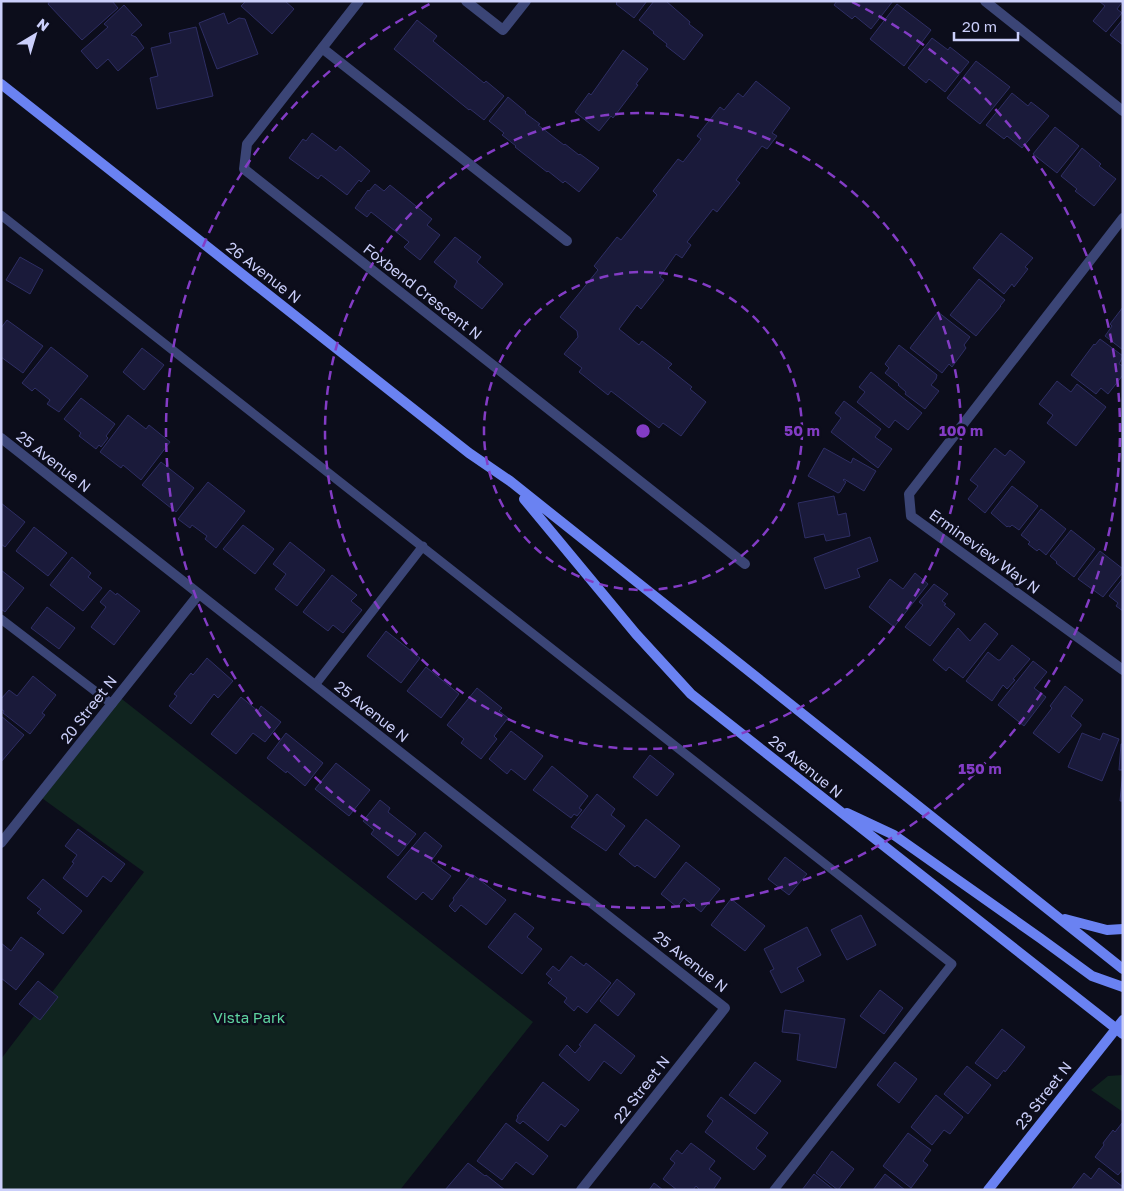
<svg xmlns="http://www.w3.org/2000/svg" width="1124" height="1191" viewBox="0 0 1124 1191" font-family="'Golos Text',sans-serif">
<rect width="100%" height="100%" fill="#0c0d1b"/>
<!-- green -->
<path fill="#10241f" d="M118,696L533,1022L400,1190H1V1059L144,872L39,796Z
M1123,1075V1112L1091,1090L1108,1076Z"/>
<!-- building -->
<path fill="#1a1a3a" stroke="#2e2e64" d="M50,1H112L118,8L82,40L48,4Z
M246,1H285L294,9L272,34L241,6Z
M615,1H647L634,18L616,4L617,3Z
M654,1H666L690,22L689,24L703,35L684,60L666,46L667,44L653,33L654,32L639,20Z
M837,1H893L871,29L855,16L852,19L834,5Z
M1099,1H1123L1117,9L1122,13L1106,32L1093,21L1105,6Z
M897,4L931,30L904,66L870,39Z
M124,5L142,25L131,35L136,37L144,48L118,71L108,59L97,69L81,51L108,27L104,24Z
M224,13L228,24L239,18L245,19L258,54L217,69L199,23Z
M1123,19V45L1110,35Z
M417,20L437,36L433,41L484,83L486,81L504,96L484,120L470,109L469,110L394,49Z
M196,27L213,96L157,109L150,78L158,76L151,48L171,43L169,33Z
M932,38L948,50L950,47L969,62L945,92L929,79L926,83L908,68Z
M623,50L648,69L636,84L638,85L613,118L611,116L599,131L575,112L589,93L591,95Z
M976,61L1010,87L980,124L947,98Z
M756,81L790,108L772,133L777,136L767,149L762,146L736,180L740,183L717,212L713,209L687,242L691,245L682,258L676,254L660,277L664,280L641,309L637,305L619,329L639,345L642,341L672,364L668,368L692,387L690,389L706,402L681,436L663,423L659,428L611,391L608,395L579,372L582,368L564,354L578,337L577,331L560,317L598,270L594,266L617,237L621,240L657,195L653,191L678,159L683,162L701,139L697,136L720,107L724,110L738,93L743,97Z
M1012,93L1028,106L1031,102L1049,116L1022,148L1007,136L1004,139L986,125Z
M508,97L526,112L525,113L540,124L538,125L564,145L565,144L579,155L580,154L599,168L579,192L565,181L563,183L548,171L547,172L515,147L516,146L502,135L504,133L489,121Z
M1055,127L1079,146L1057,173L1033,154Z
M312,133L336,151L340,146L370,171L361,182L359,180L347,195L321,175L318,179L289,158L303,139L306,141Z
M1082,148L1101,164L1099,166L1116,179L1094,206L1075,191L1077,189L1061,176Z
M375,184L384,191L390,185L432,219L427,225L440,235L420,260L404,247L409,242L371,212L367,217L355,208L368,190L369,191Z
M1001,233L1033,258L1025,267L1028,269L1014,287L1012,284L1004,294L973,268Z
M455,237L481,257L477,262L503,284L482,309L454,287L457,281L434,262Z
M20,257L43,270L30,294L6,280Z
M979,279L1005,300L1000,306H1001L976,336L950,315Z
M1123,307V350L1105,336L1112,326L1110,324Z
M938,312L970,337L964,345L966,348L952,367L949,364L942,373L910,348Z
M7,320L43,346L23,373L1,357V328Z
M1100,339L1123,356L1119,364L1123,366V375L1108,394L1101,388L1096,394L1071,375L1094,344L1095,345Z
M899,345L937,375L936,379L931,385L939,391L925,409L905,394L906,392L898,385L899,384L885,373L889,368L885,364Z
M51,347L88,376L59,412L47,404L50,400L35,388L32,391L22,383Z
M142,348L164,365L144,390L123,372Z
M871,372L922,413L908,430L895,420L889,428L857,402L865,392L859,387Z
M1057,381L1071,392L1077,384L1106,407L1076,446L1047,423L1053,415L1039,404Z
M81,398L115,424L106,436L108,438L101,447L99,445L96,449L79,436L81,433L64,419Z
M844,401L881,429L875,437L892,449L878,468L831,432L841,418L835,413Z
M128,415L146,429L149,425L170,442L141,480L123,465L121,468L100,452Z
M824,448L851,463L853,458L876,471L864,491L844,479L843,480L846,482L840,492L838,493L808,476Z
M995,448L1005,456L1010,450L1025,462L985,513L968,499L978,486L970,480Z
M161,462L194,488L176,512L142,485Z
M208,482L245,511L216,548L205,539L207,536L192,525L190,528L178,519Z
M1012,486L1038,506L1019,530L1012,525L1010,527L1008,526L1007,527L991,513Z
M834,496L838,515L846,513L850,536L826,541L824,534L805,538L798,503Z
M1,503L25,522L5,547L1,544Z
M1041,509L1066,529L1046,555L1039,549L1037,551L1028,544L1030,542L1021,535Z
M243,525L274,549L255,574L223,549Z
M34,527L67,553L48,576L16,551Z
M1071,530L1095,549L1074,577L1056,563L1057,562L1050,556Z
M870,537L878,561L857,569L860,577L825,589L814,558Z
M290,542L325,570L297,606L275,589L286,574L273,564Z
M1100,551L1123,569V572L1103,597L1078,579Z
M72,557L91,573L88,577L102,588L83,611L50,585Z
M1,570L24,588L5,612L1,609Z
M915,573L928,584L894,627L869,607L890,579L903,589Z
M332,575L357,595L351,601L362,610L343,633L333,625L328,631L303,612Z
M1123,578V611L1116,606L1118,603L1109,596Z
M934,584L948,594L942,601L946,604L944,605L955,614L930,646L905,627L923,605L919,602Z
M110,590L116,595L117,593L140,611L114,645L91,627L106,607L100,602Z
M47,607L75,628L59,649L31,628Z
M985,623L998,634L963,678L949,667L946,671L933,660L958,628L970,641Z
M386,631L420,658L401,683L367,656Z
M1012,645L1030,659L1013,679L1015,680L1007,689L1003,685L992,701L966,681L988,652L998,660H1000Z
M207,658L233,681L218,698L214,694L191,724L169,706L177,696L174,694L191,673L193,675Z
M1033,661L1047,672L1034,688L1046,697L1024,726L998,705Z
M426,667L459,694L441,718L407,691Z
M33,676L56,695L42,713L45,715L30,734L3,713L4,711L1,709V699L9,690L17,696Z
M1065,686L1083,700L1071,716L1081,724V726L1059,753L1033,733L1052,708L1050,706Z
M477,688L502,708L499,711L508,718L494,736L497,739L481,759L461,743L464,739L447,725Z
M241,697L258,711L261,706L281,722L265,742L253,733L236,754L211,734Z
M1,716L24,735L1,762Z
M511,731L543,756L525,780L511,769L507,774L489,759Z
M286,733L323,763L305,786L287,771L286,773L267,758Z
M1082,733L1100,740L1103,733L1119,739L1102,781L1068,767Z
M1121,744H1123V801H1120L1123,770H1119Z
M650,755L674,774L657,796L633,777Z
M336,763L370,790L349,816L315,789Z
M552,766L588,796L579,808L582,810L577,816L574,814L571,818L533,790Z
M597,794L615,809L611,815L625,826L606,851L571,827Z
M380,800L390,808L388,812L416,834L398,856L371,834L374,830L363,821Z
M646,819L680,846L655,878L637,865L635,867L619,854Z
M78,829L125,864L111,882L103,876L87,897L63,878L74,863L72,862L77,855L65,846Z
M425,832L442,846L431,861L451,876L432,900L423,892L416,900L387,877Z
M785,857L807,874L789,895L768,879Z
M686,862L720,889L701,912L684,898L677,907L661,894Z
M472,874L506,900L486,925L461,905L455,912L449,906L454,900L453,898Z
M43,879L82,911L63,934L37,913L41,909L27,898Z
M731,899L765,926L745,951L711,925Z
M515,913L534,928L527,937L542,949L522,974L488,947Z
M861,915L876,945L847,960L831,930Z
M807,927L821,955L797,968L804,981L781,993L770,971L774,969L764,949Z
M21,937L44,954L16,990L1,978V943L11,951Z
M571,956L584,966L586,963L611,983L587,1013L578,1006L574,1011L564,1002L567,998L548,983L552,979L546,974L553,966L559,971Z
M617,979L635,994L618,1016L600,1001Z
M38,981L58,997L40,1020L19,1004Z
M880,990L903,1008L884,1034L860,1016Z
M785,1010L845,1019L836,1068L797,1060L800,1034L782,1032Z
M595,1024L635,1056L621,1074L604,1061L589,1081L559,1055L567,1045L575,1053L581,1046L579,1045Z
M1002,1029L1025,1047L1005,1072L1004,1070L997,1079L975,1063Z
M755,1062L781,1081L755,1114L729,1095Z
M895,1062L917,1079L899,1103L877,1085Z
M967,1066L991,1085L968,1114L944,1094Z
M543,1082L579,1110L565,1127L561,1124L548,1141L523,1121L520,1124L516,1121L518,1117L517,1116Z
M936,1095L963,1117L950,1134L944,1130L932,1145L911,1127Z
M721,1097L768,1133L756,1148L766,1156L754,1170L705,1132L713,1121L707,1116Z
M506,1123L548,1156L533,1175L516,1162L502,1180L477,1161Z
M1122,1123L1123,1169L1118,1175L1095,1157L1104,1145L1103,1143L1113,1130L1115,1132Z
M908,1133L931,1150L923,1161L928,1165L911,1188L883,1166Z
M691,1143L715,1161L709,1169L721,1178L713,1190H700L696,1186L693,1190H677L663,1179L675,1163L670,1159L677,1150L682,1154Z
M832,1151L854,1169L838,1190L816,1173Z
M468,1163L485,1176L486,1175L505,1190H445Z
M1099,1168L1123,1187V1190H1071L1084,1173L1091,1179Z
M814,1174L834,1190H802Z
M885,1174L905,1190H873Z
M654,1183L663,1190H649Z"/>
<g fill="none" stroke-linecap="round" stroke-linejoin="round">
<!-- lane -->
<path stroke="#3b4576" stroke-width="9" d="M1,215L952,964L774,1190
M1,619L112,704
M315,685L423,546"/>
<!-- street -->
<path stroke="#3b4576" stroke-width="10" d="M359,1L247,144L244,169L745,564
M466,1L503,30L526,1
M985,1L1123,111
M322,48L567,241
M1123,218L909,494L911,516L1123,670
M1,438L725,1008L581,1190
M1,843L199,594"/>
<!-- secondary -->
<path stroke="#6a82f2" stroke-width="10" d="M1,84L469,453L510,481L1123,969
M524,499L636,634L691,694L1123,1034
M847,813L894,835L1040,938L1092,976L1123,987
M1065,919L1107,930L1123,929
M988,1190L1123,1020"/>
</g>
<!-- distance rings -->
<g fill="none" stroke="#833cc5" stroke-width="2.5" stroke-dasharray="9 6">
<circle cx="643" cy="431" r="159"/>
<circle cx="643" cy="431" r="318"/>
<path d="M852 2A477 477 0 1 1 434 2"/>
</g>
<g text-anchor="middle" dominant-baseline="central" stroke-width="5" stroke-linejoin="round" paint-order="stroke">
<!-- street labels -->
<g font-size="15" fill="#cbcffa" stroke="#0c0d1b">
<text transform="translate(264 272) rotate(38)">26 Avenue N</text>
<text transform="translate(423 291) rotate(38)">Foxbend Crescent N</text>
<text transform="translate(54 461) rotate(38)">25 Avenue N</text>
<text transform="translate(985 551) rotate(36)">Ermineview Way N</text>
<text transform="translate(88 709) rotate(-52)">20 Street N</text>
<text transform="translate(372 711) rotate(38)">25 Avenue N</text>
<text transform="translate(806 766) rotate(39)">26 Avenue N</text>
<text transform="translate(691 961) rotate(38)">25 Avenue N</text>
<text transform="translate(641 1089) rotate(-52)">22 Street N</text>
<text transform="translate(1043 1095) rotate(-52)">23 Street N</text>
</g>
<!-- park labels -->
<g font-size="15" fill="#5ed39f" stroke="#0c0d1b">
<text x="249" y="1017">Vista Park</text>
</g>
</g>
<circle cx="643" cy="431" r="8" fill="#833cc5" stroke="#0c0d1b" stroke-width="2.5"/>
<g font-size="15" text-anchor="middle" font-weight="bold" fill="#833cc5" stroke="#0c0d1b" stroke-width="5" stroke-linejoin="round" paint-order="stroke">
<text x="802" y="436">50 m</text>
<text x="961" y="436">100 m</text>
<text x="980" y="774">150 m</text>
</g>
<!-- border -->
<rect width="1124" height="1191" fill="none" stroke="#cbcffa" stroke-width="5"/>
<!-- north arrow -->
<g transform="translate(35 35) rotate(38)" stroke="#0c0d1b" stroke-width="4" paint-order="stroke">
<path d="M0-4L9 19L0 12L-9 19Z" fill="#cbcffa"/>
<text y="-8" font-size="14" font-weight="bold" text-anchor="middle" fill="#cbcffa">N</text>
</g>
<!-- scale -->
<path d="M954 32v8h64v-8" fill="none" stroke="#cbcffa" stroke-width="2.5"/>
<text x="962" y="32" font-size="15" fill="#cbcffa" stroke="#0c0d1b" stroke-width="4" paint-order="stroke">20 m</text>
</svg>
